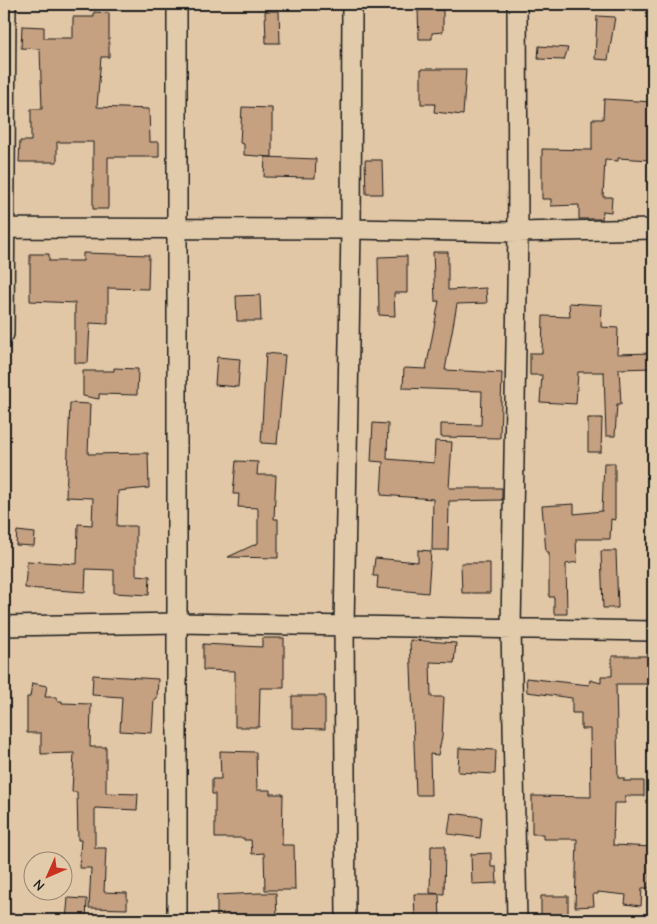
<svg xmlns="http://www.w3.org/2000/svg" width="657" height="924" viewBox="0 0 657 924" font-family="'Comic Neue',sans-serif">
<rect width="100%" height="100%" fill="#e2c7a6"/>
<filter id="ink" filterUnits="userSpaceOnUse"><feTurbulence type="fractalNoise" baseFrequency=".02" numOctaves="2"/><feDisplacementMap in="SourceGraphic" scale="10" xChannelSelector="R" yChannelSelector="G"/><feConvolveMatrix kernelMatrix="1 2 1 2 8 2 1 2 1" color-interpolation-filters="sRGB"/></filter>
<g filter="url(#ink)">
<!-- building -->
<path fill="#c5a081" stroke="#1c1c1c" d="M418,10H443V32L432,33V39H419Z
M265,11H279L280,43H266Z
M94,12L109,13V57H101L97,107L149,109L150,142H159V157H108V209H93V142H57V162H19L20,141H31V109H42L40,49L21,48L22,26L44,27V38H73V17H94Z
M597,16L615,17L608,60L595,59Z
M539,46L568,48L564,60L538,59Z
M421,69H466L463,115L434,112L435,104H421Z
M604,99L653,102L650,160L618,158V161L605,160L603,197H612L611,212L603,211L602,219H579V205L551,206V199H542V149L592,150V119H603Z
M242,107L272,108V157L244,155V144L240,143Z
M265,157L316,159L315,178L264,177Z
M365,160H382L383,194H366Z
M433,252H448V290L486,288L487,303L457,304L445,370L502,373L500,438L441,437V424L481,425L482,391L403,388L404,368L426,369L439,301H435Z
M83,253L149,255L148,289L108,288V324L90,323L88,363H75V303L30,301V254H49V261H83Z
M407,256V293H394L395,316L379,315L378,257Z
M260,295L261,321H237L236,296Z
M569,303L602,305L601,327L618,328L617,354L653,353V368L619,369L621,404H617L615,436H606L604,372H578L576,404L540,402L542,375H530V353H542L543,316L570,317Z
M266,353L285,355L277,444L261,443Z
M217,357L240,359L238,387L215,385Z
M114,368L138,369L137,395L99,394V399L83,396V371H114Z
M70,403L90,404L88,454L148,453L149,488L118,491L117,526H136V575L150,576L149,595L114,593V570L86,569L85,592L25,588L27,561L77,564L78,524L92,525L93,498L66,497Z
M588,418H602L601,452H588Z
M373,423L388,424L387,459L434,463L435,441L452,442L449,488H502V500L449,501L448,550H432L433,499L381,495L383,462L371,461Z
M236,461L258,462L257,475H276L274,519H278V558L228,557L258,543V508L238,507L239,494H233Z
M604,463H615V520L611,519L610,539H576L577,562L566,564L567,614H554V597H549V552H546L542,506L574,504V514L602,511Z
M17,531L35,533L34,546L16,545Z
M418,550L431,551L428,593L377,588L378,576H373L375,558L418,562Z
M601,551H616L618,608H603Z
M461,563H490V593H462Z
M262,638H284V688H260L259,727H235V671L203,670V644L262,647Z
M410,640L456,643L454,663L430,662L431,697H444L442,737L438,755L430,754L431,795H416Z
M612,656H653V684H616L618,778H624V781H644V796H625V803H614L613,845L653,847V888H642L641,906L625,904L626,895L598,892V894H593L594,906L575,907L577,839H543V834H532V796L591,797L590,729H581V713H572V698L527,692L526,678L589,685L590,680L601,683V676H612Z
M93,675L158,679L157,699H154L152,733L120,731L122,697L92,695Z
M32,683L47,686L45,697H57V701H62V703L91,704L90,747H106V793L138,794L137,810L95,808V848H106L104,892L127,893V909L89,908L91,868H79L81,840H78L77,792H72L74,753L41,754V733H27V697H30Z
M292,696H325V729L292,728Z
M459,748L496,750L495,774L458,772Z
M220,751L256,752L257,790H270V794H283L282,845H294L295,890H265L264,853L252,854L251,840H244V838H215V794H212V779H221Z
M451,813L482,817L480,838L448,834Z
M431,846H445L444,894L430,893Z
M491,853V867H496L497,883L472,884L471,854Z
M260,893H276L277,920H217V895Z
M414,894H439L440,920H415Z
M541,896H568V920H541Z
M68,898L87,899L86,920H66Z"/>
<g fill="none" stroke-linecap="round" stroke-linejoin="round">
<!-- minor casing -->
<g stroke="#1c1c1c" stroke-width="22">
<path id="minor" d="M177,4V920
M517,4L518,232L511,628L517,920
M4,228L351,229L518,232L653,229
M4,334L6,4
M4,626L179,623L653,631
M346,920L344,626L351,229L352,4"/>
</g>
<!-- minor -->
<use href="#minor" stroke="#e2cbab" stroke-width="19"/>
</g>
</g>
<!-- margin -->
<rect width="657" height="924" fill="none" stroke="#e2cbab" stroke-width="20"/>
<rect x="10" y="10" width="637" height="904" fill="none" stroke="#1c1c1c" stroke-width="2" filter="url(#ink)"/>
<!-- north arrow -->
<g transform="translate(48 876) rotate(225)"><circle r="24" fill="#e2cbab" stroke="#938572"/>
<path d="M0-4L9 19L0 12L-9 19Z" fill="#c8321e"/>
<text y="-8" font-size="14" font-weight="bold" text-anchor="middle" fill="#1c1c1c">N</text>
</g>
</svg>
